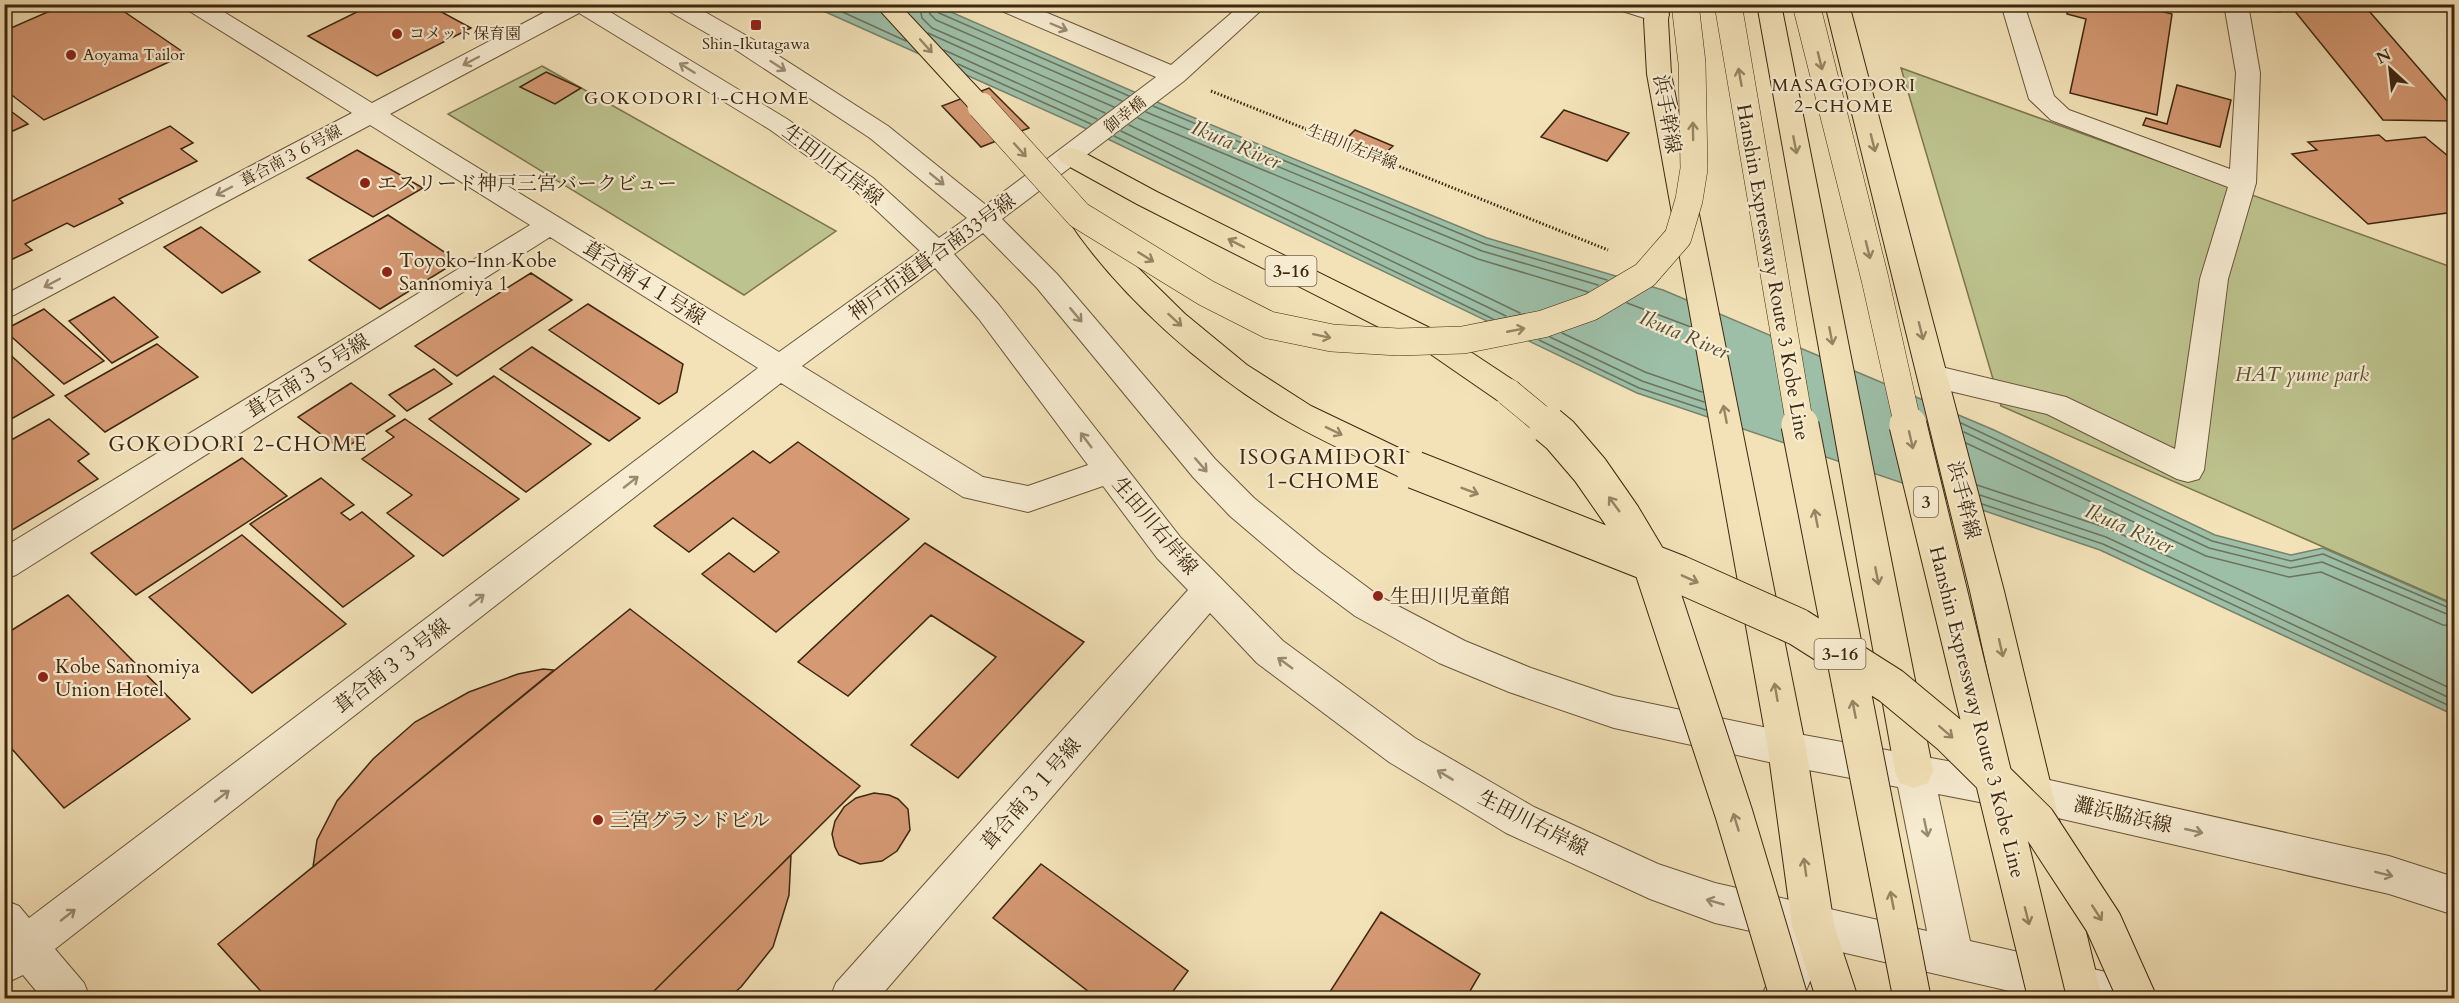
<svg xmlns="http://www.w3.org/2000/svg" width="2459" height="1003" viewBox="0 0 2459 1003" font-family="Cardo,'Noto Serif JP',serif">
<rect width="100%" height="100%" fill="#f3e2b8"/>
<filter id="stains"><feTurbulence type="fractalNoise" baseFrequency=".00333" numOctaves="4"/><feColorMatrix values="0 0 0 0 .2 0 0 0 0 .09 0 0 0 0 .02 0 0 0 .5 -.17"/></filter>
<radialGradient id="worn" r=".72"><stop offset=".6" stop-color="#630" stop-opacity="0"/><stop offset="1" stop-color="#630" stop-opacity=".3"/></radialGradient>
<!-- green -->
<path fill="#bdc38e" stroke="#7d754e" stroke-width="1.5" d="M542,66L836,231L744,295L448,114Z
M1901,68L2454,268V604L2001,406Z"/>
<!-- water -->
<path fill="#9dbfa8" stroke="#77826b" stroke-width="1.5" d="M810,5H935L1180,112L1487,238L1663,290L1994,430L2215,535L2291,555L2323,548L2454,605V715L2100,550L1637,393L1089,130Z"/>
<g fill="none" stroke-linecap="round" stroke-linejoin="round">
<!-- shore -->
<path stroke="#6d735c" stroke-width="1.5" d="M825,4L906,41
M919,4L922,18L932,28L1114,107
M928,4L930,14L936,20L1122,101
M935,4L939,13L1129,96
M928,33L1105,113
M944,50L1097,119
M958,64L1091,124
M1153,106L1485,244L1607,280
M1146,112L1482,251L1598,285
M1138,118L1478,259L1588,292
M1129,125L1520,313
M1121,131L1506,316
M1114,136L1493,319
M1627,303L1691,327
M1562,333L1645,372L1702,392
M1550,337L1642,381L1704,402
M1539,340L1639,388L1706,410
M1961,423L2212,541L2291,561L2323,554L2454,610
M1964,432L2209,548L2290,568L2322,562L2454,617
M1966,443L2206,556L2289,577L2321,572L2443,625L2454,626
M1977,485L2110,529L2454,690
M1980,495L2106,537L2454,700
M1982,504L2103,544L2454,708"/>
</g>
<!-- building -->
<path fill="#d59973" stroke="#3d270f" stroke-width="1.5" d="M66,4H113L186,54L44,120L4,89V31Z
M373,4H427L471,28L377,76L308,36Z
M2069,4H2133L2172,14L2157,115L2070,93L2086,19L2067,14Z
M2253,4H2277L2280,12L2255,10Z
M2289,4H2363L2454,109V121L2383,120Z
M546,72L581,88L555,104L520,87Z
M2177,85L2231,100L2220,147L2143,125L2146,118L2167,124Z
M989,88L1029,128L981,147L942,106Z
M4,106L28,124L4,135Z
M1564,110L1629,133L1607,161L1541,137Z
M170,126L193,143L181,149L197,161L119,199L123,203L74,227L67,223L25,244L32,250L4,263V205Z
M1355,130L1393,146L1382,156L1344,141Z
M2379,135L2386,141L2425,137L2454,161V212L2368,224L2292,154L2317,150L2308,142Z
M357,150L423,188L373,217L307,178Z
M388,215L458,261L380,309L309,260Z
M201,227L260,272L222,293L164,247Z
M531,273L572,300L457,376L415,346Z
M114,297L158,337L112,363L69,321Z
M588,304L683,364L677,392L659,404L549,330Z
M44,309L104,361L64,384L4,330Z
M157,344L198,377L105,432L65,396Z
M532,347L640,418L609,441L500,369Z
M4,349L54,395L4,423Z
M434,369L452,384L407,411L389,395Z
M494,376L591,444L526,492L429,419Z
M351,383L395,416L342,450L298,417Z
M49,419L89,454L78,461L98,479L4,535V444Z
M405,419L519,499L443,556L387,513L412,495L362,459L394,437L386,431Z
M798,442L909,519L776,632L702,574L729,553L754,572L779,552L733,518L689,552L654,526L753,451L770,463Z
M242,458L287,496L136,595L91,553Z
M321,478L354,505L341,513L350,520L362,512L414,556L343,607L250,524Z
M242,535L346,624L252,693L149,597Z
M925,543L1084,642L958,778L911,745L996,657L931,615L848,696L798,662Z
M68,595L190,719L64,808L4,740V635Z
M630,609L860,786L647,998H267L218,944Z
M543,669L554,670L313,867L317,840L337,801L373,759L415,722L469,692L518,674Z
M874,793L889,795L898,799L908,809L910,830L897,851L882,861L860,864L839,855L835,847L832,834L835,821L844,807L856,798Z
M791,855L789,895L773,947L741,987L728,998H647Z
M1041,864L1188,971L1168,998H1097L993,918Z
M1381,912L1480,974L1466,998H1326Z"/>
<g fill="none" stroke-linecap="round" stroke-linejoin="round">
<!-- minor casing -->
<g stroke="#6a5639" stroke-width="2">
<path id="minor" d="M183,4H211L372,103L560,4H597L787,119L873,178L939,238L967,218L870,138L736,50L665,9L662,4H691L754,40L888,126L986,205L1156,77L997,9L994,4H1026L1171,65L1242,4H1268L1184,81L1002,219L1057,274L1215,459L1254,498L1320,552L1379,596L1465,641L1531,668L1614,696L1787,732L2036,777L2389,856L2454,877V915L2389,894L2036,813L1938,794L1970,941L2128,977L2143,983L2149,998H2039L1824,948L1803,998H1761L1786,939L1715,923L1650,899L1506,833L1389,762L1257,663L1210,613L879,998H830L836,983L1188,590L1157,558L1103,486L1028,512L963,497L781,383L55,949L84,983L90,998H42L23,975L4,984V900L19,906L29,918L758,368L550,237L16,575L4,579V547L530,225L370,125L14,315L4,318V295L352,113L186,9ZM579,13L769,129L855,190L920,251L779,352L390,114ZM983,233L1037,288L1193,477L1230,516L1296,572L1355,616L1439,663L1509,692L1614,728L1787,766L1898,787L1927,931L1715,883L1658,864L1534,807L1415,738L1283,641L1181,538L999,305L954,254ZM935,268L979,319L1088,465L1028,486L983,477L802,366Z
M1613,4C1629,4 1658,0 1669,15L1665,20L1657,22L1616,9Z
M2001,4H2024L2054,96L2069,110L2230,169L2236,73L2224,4H2248L2260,73L2256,183L2228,279L2204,470L2199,479L2188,482L2177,479L2047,414L1933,387L1922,384L1918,376L1922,368L1933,365L2066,397L2175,449L2200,279L2228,187L2051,120L2029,99Z"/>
</g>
<!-- major casing -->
<g stroke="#3d270f" stroke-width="2">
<path id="major" d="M1646,4H1670L1668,20L1671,74L1806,749L1834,925L1858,998H1816L1792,925L1768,749L1647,74L1644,20Z
M1825,4H1849L2004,591L2102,998H2060L1970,591Z"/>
</g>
<!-- highway casing -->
<g stroke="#3d270f" stroke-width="2">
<path id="highway" d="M874,4H899L990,101L994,106L990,111L981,114L972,111Z
M1757,4H1781L1933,771L1928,783L1914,788L1900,783L1895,771Z
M1070,148L1079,150L1157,192L1448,337L1519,384L1523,392L1519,400L1508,403L1497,400L1426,351L1137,204L1061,162L1057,156L1061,150Z
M1079,206L1089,209L1128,258L1185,314L1247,365L1311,406L1426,461L1431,470L1426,479L1415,482L1404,479C1365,460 1325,443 1289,422C1208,375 1116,294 1065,215L1069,209Z"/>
</g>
<!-- path -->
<path stroke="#3d270f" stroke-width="3" stroke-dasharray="1.5 2" stroke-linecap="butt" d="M1211,91L1608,250"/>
<!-- minor -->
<use href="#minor" fill="#f7ecd1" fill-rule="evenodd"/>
<!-- major -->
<use href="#major" fill="#f3e2b8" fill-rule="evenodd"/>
<!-- highway -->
<use href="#highway" fill="#f3e2b8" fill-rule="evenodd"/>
<!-- highway-bridge-far1 casing -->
<g stroke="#3d270f" stroke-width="28" stroke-linecap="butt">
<path id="highway-bridge-far1" d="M1728,4L1800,426
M1806,4L1875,279L1908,426
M981,106L1079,215L1206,293L1269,325L1332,338L1398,342L1463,340L1543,324L1591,307L1645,275L1678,237L1689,200L1694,169L1692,63L1685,4
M1508,392L1549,426"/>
</g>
<!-- highway-bridge casing -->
<g stroke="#3d270f" stroke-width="39" stroke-linecap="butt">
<path id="highway-bridge" d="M1548,425L1560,435L1590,470L1622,516L1653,568L1734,814L1789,998
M1800,425L1912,998
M1908,425L2047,998
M1415,470L1679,574L1798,627L1891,686L1950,735L2037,821L2103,922L2137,998"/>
</g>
<!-- highway-bridge-far1 -->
<use href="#highway-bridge-far1" stroke="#f3e2b8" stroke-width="27"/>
<!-- highway-bridge -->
<use href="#highway-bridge" stroke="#f3e2b8" stroke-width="37"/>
</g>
<!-- one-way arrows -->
<defs><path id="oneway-shaft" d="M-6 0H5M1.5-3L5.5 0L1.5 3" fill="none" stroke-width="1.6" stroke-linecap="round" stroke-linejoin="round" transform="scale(1.5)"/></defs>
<g stroke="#9a8a70">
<use href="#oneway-shaft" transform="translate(1059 27) rotate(23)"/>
<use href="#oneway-shaft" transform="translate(471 61) rotate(152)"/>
<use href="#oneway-shaft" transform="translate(778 66) rotate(33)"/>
<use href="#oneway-shaft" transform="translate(687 68) rotate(-148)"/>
<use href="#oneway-shaft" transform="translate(937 179) rotate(39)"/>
<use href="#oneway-shaft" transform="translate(224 191) rotate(152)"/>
<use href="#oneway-shaft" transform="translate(52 283) rotate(152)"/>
<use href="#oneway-shaft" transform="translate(1076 315) rotate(50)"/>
<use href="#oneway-shaft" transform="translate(1086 440) rotate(-127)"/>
<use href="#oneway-shaft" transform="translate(1201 465) rotate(49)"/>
<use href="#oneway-shaft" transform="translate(631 482) rotate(-38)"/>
<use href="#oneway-shaft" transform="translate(477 600) rotate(-38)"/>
<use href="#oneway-shaft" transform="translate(1285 663) rotate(-144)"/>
<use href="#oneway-shaft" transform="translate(1445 775) rotate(-149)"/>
<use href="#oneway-shaft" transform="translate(222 796) rotate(-38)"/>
<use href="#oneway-shaft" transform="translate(1926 828) rotate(78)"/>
<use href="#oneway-shaft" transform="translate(2194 831) rotate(13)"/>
<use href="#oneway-shaft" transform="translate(2384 874) rotate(14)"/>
<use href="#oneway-shaft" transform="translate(1715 902) rotate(-164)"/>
<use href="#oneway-shaft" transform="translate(68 915) rotate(-38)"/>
</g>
<g stroke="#988464">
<use href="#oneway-shaft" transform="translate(926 46) rotate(48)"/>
<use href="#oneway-shaft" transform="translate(1820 61) rotate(76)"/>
<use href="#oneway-shaft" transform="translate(1740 77) rotate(-100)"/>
<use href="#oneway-shaft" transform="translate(1693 131) rotate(-91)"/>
<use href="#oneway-shaft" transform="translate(1873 143) rotate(76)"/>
<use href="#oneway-shaft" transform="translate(1795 145) rotate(79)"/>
<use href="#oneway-shaft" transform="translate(1020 150) rotate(48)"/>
<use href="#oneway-shaft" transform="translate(1236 243) rotate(-153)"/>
<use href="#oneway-shaft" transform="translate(1868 250) rotate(76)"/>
<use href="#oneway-shaft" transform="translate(1146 257) rotate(32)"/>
<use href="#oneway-shaft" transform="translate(1175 320) rotate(42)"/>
<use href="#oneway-shaft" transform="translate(1516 330) rotate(-11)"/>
<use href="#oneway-shaft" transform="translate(1921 331) rotate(76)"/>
<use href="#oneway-shaft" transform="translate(1322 336) rotate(12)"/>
<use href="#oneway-shaft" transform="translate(1831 336) rotate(79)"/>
<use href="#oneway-shaft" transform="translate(1725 414) rotate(-101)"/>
<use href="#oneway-shaft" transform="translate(1334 431) rotate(26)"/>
<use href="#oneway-shaft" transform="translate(1911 440) rotate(77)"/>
<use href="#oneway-shaft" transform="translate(1470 491) rotate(21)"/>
<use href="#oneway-shaft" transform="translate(1614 504) rotate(-126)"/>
<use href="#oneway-shaft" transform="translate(1816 518) rotate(-101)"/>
<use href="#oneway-shaft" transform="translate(1877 576) rotate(79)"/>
<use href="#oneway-shaft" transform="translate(1690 579) rotate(24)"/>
<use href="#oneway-shaft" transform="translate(2001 648) rotate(77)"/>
<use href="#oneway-shaft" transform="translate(1776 692) rotate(-100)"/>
<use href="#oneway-shaft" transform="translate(1854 709) rotate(-101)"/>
<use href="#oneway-shaft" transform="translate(1946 732) rotate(41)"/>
<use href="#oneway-shaft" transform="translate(1736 822) rotate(-107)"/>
<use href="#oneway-shaft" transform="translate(1805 867) rotate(-98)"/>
<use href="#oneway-shaft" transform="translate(1892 900) rotate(-101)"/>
<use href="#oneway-shaft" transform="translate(2097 913) rotate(57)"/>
<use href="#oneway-shaft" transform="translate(2027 916) rotate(76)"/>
</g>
<!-- markers -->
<g fill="#8f2418" stroke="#f7ecd1" stroke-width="2">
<rect x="750" y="19" width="12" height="12" rx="3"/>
<circle cx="397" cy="34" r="6"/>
<circle cx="71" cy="55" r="6"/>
<circle cx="365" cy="183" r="6"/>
<circle cx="387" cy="272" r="6"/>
<circle cx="1378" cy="596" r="6"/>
<circle cx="43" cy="677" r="6"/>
<circle cx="598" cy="820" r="6"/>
</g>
<g text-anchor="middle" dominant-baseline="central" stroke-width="4.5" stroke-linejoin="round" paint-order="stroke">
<!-- far-poi labels -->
<g font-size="16" fill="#3d270f" stroke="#f7ecd1" text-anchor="start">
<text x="409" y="34">コメット保育園</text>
<text x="756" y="44" text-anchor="middle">Shin-Ikutagawa</text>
<text x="83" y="55">Aoyama Tailor</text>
</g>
<!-- far-street labels -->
<g font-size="16" fill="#3d270f" stroke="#f7ecd1">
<text transform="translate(1125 115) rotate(-38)">御幸橋</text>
<text transform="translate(1352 147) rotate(22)">生田川左岸線</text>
<text transform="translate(291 156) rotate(-28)">葺合南３６号線</text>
</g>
<!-- far-neighbourhood labels -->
<g font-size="18" letter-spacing="1.5" fill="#3d270f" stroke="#f7ecd1">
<text x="1844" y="85">MASAGODORI<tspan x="1844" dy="21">2-CHOME</tspan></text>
<text x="697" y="98">GOKODORI 1-CHOME</text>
</g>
<!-- shield labels -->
<g fill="#f7ecd1" stroke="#756249" stroke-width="1.5">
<rect x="1265.5" y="256" width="51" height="30" rx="4.5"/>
<rect x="1914" y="487" width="24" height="30" rx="4.5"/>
<rect x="1814.5" y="639" width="51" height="30" rx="4.5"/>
</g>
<g font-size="18" font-weight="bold" fill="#3d270f">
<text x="1291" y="271">3-16</text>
<text x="1926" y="502">3</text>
<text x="1840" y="654">3-16</text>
</g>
<!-- street labels -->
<g font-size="20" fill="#3d270f" stroke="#f7ecd1">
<text transform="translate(1667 114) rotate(80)">浜手幹線</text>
<text transform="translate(833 165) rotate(37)">生田川右岸線</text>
<text transform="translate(932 257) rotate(-36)">神戸市道葺合南33号線</text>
<text transform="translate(1773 272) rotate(80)">Hanshin Expressway Route 3 Kobe Line</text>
<text transform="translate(644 283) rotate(32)">葺合南４１号線</text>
<text transform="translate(308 376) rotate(-32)">葺合南３５号線</text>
<text transform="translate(1964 500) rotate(76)">浜手幹線</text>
<text transform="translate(1155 526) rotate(50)">生田川右岸線</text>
<text transform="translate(392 666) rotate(-38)">葺合南３３号線</text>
<text transform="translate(1977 712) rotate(76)">Hanshin Expressway Route 3 Kobe Line</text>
<text transform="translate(1031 794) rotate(-49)">葺合南３１号線</text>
<text transform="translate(2123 815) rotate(13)">灘浜脇浜線</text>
<text transform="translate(1533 823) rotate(27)">生田川右岸線</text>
</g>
<!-- poi labels -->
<g font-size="20" fill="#3d270f" stroke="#f7ecd1" text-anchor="start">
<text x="377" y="183">エスリード神戸三宮バークビュー</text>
<text x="399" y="260">Toyoko-Inn Kobe<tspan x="399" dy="23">Sannomiya 1</tspan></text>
<text x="1390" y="596">生田川児童館</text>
<text x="55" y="666">Kobe Sannomiya<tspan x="55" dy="23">Union Hotel</tspan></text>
<text x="610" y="820">三宮グランドビル</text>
</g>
<!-- park labels -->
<g font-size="20" font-style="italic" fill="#5d4e2f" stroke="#f7ecd1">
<text x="2302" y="374">HAT yume park</text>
</g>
<!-- water labels -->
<g font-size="21" font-style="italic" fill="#554d35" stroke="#f7ecd1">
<text transform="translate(1236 145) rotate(23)">Ikuta River</text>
<text transform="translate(1684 335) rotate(23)">Ikuta River</text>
<text transform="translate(2129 529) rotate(24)">Ikuta River</text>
</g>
<!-- neighbourhood labels -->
<g font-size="21" letter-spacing="1.5" fill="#3d270f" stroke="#f7ecd1">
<text x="238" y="444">GOKODORI 2-CHOME</text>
<text x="1323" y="457">ISOGAMIDORI<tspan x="1323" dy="24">1-CHOME</tspan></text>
</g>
</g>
<!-- margin -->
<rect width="2459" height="1003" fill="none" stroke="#f3e2b8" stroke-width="24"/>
<rect x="6" y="6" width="2447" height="991" fill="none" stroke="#3d270f" stroke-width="3"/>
<rect x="12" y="12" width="2435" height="979" fill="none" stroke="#3d270f" stroke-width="1.5"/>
<!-- north arrow -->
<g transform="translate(2390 69) rotate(333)" stroke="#f7ecd1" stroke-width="4.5" paint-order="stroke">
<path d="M0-4.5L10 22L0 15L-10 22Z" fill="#3d270f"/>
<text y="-9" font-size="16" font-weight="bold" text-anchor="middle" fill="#3d270f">N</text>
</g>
<rect width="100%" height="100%" filter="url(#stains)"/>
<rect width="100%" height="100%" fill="url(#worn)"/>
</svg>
